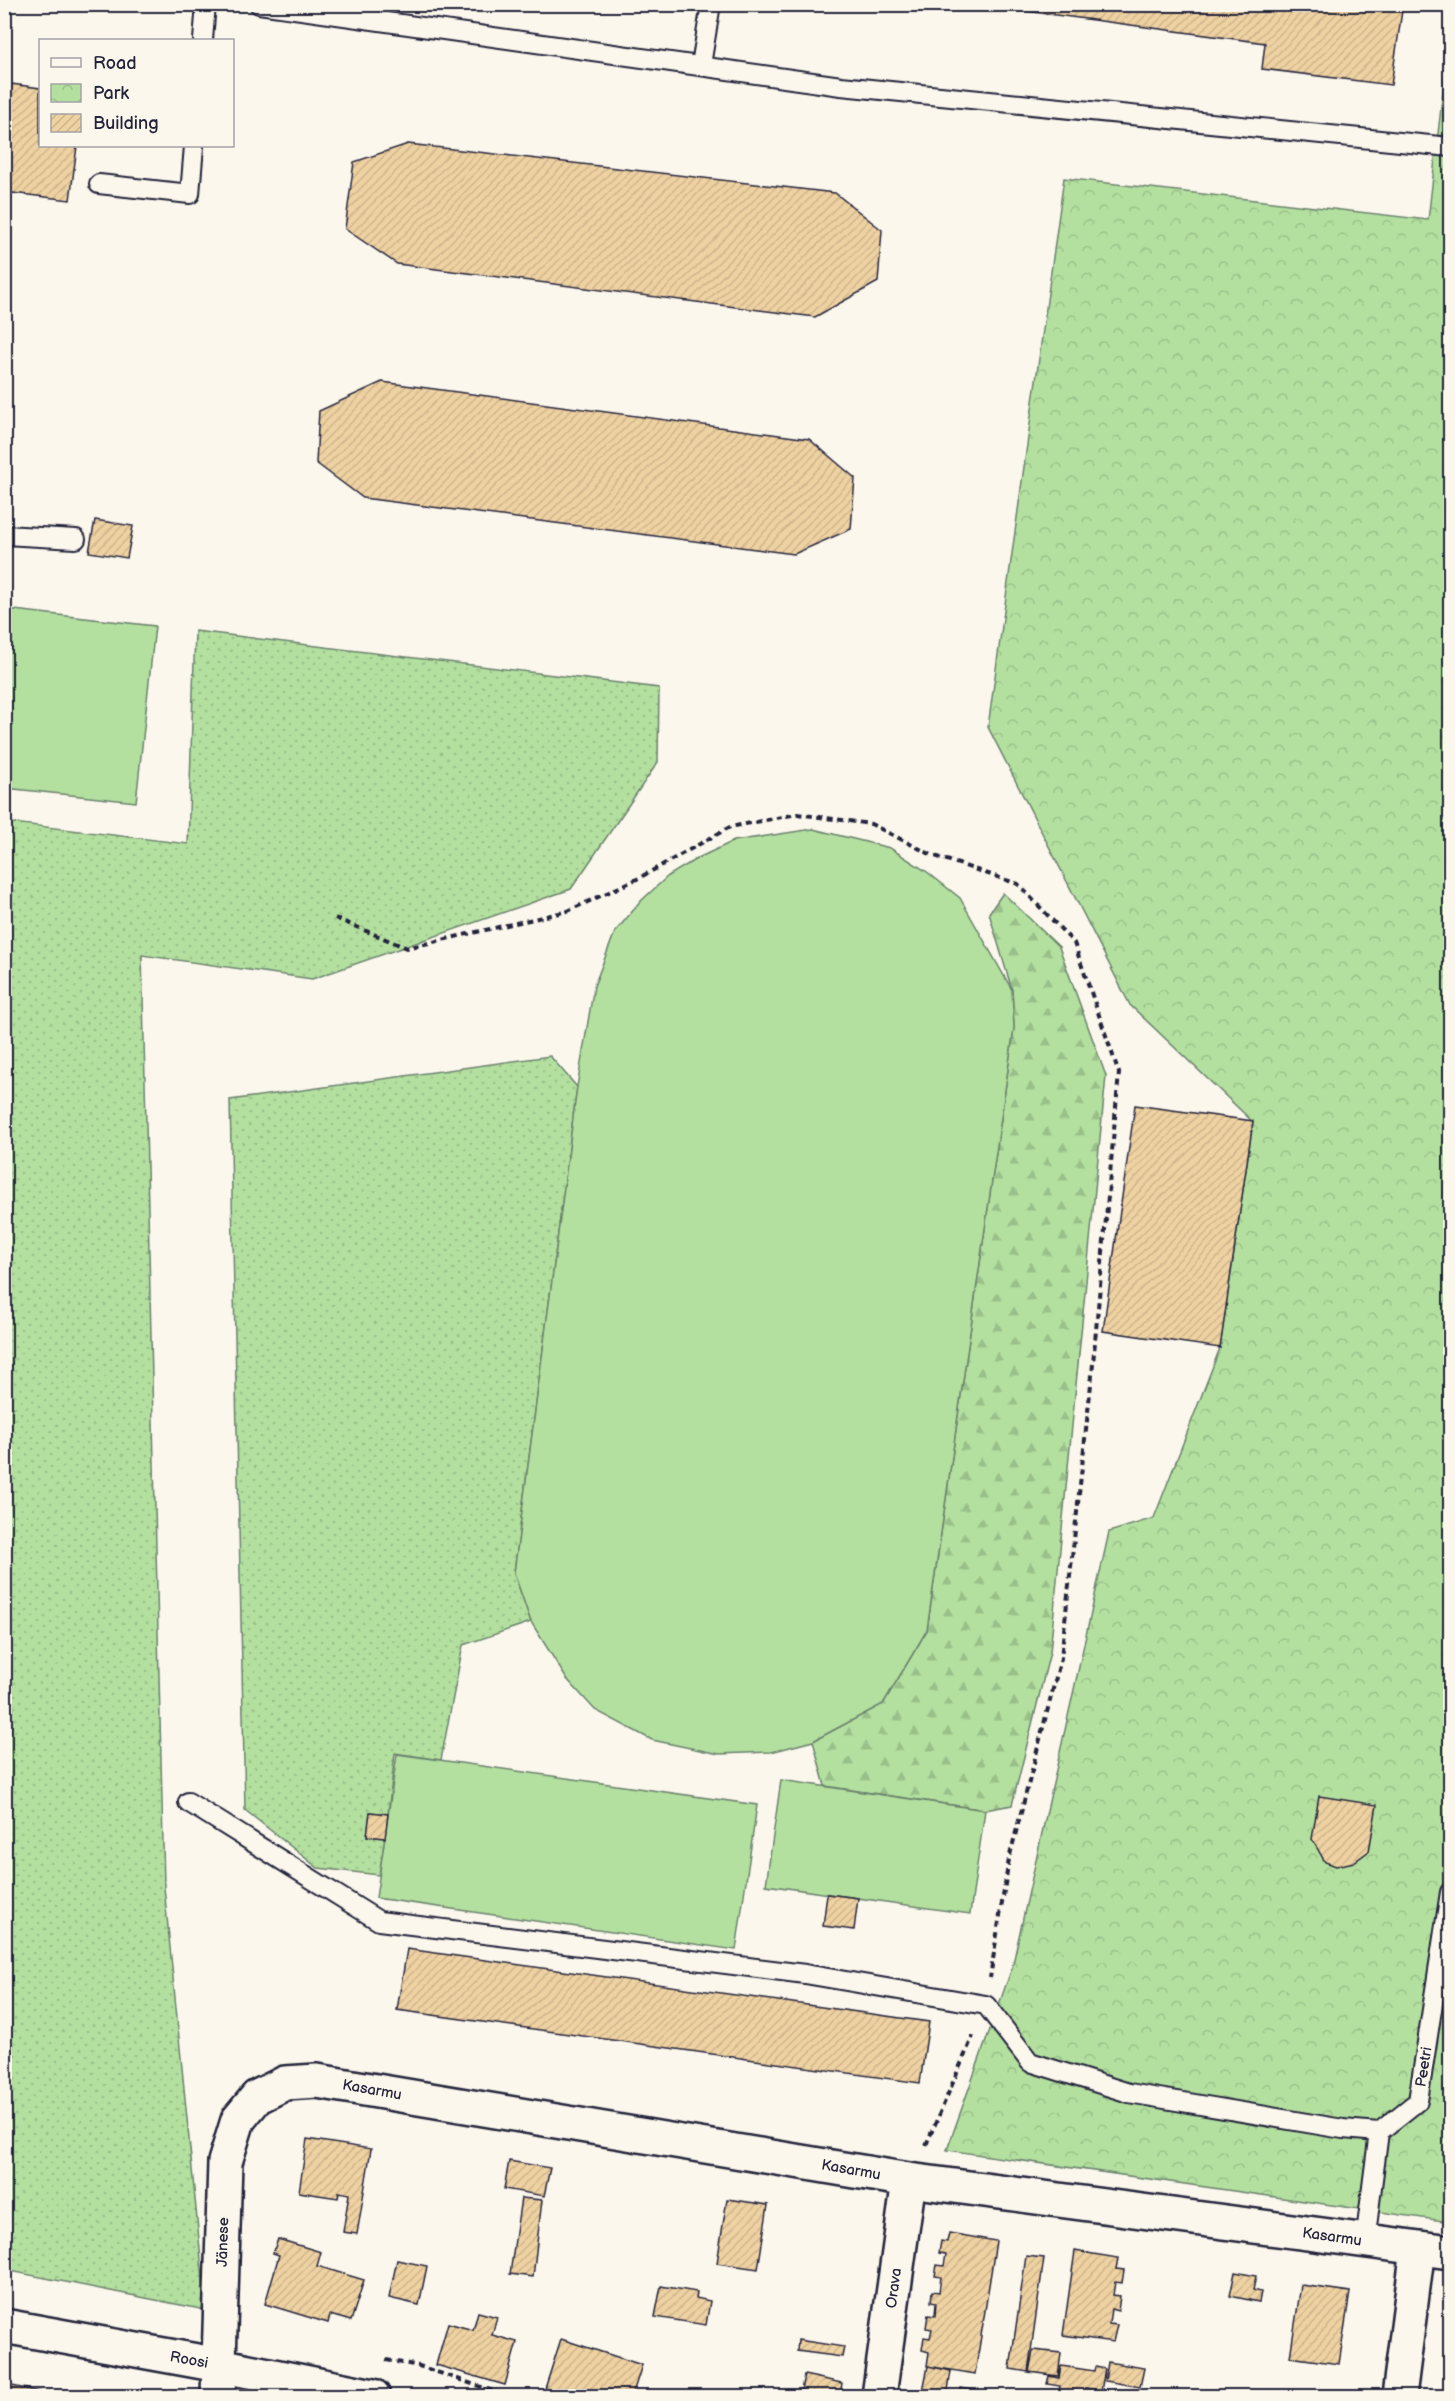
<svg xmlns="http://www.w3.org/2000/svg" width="1455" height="2401" viewBox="0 0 1455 2401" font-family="'Balsamiq Sans',sans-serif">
<defs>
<pattern id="grass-dots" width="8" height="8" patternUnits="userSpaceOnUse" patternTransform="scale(1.5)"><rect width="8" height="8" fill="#b3e09f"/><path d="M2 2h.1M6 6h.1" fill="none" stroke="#9ac08a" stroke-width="1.8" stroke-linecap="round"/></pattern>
<pattern id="forest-firs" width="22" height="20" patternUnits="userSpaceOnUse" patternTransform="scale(1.5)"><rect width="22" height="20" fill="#b3e09f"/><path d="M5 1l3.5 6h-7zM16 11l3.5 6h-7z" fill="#9ac08a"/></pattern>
<pattern id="park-crowns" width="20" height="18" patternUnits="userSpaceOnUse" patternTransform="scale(1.5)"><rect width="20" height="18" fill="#b3e09f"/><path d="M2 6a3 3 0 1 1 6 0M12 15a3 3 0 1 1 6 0" fill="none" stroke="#9ac08a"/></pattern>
<pattern id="building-hatch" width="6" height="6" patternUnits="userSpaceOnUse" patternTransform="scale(1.5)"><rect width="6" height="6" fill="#efd2a2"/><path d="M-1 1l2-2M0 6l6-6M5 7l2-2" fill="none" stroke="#cdb48c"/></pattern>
</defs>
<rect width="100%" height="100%" fill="#fbf7ec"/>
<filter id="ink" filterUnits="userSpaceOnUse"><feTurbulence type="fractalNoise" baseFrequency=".0167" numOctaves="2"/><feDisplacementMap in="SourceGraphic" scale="12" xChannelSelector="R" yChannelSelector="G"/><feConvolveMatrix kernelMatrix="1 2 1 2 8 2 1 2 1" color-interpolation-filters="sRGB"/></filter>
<g filter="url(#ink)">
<!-- grass -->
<path fill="url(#grass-dots)" stroke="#6a816d" stroke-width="1.5" d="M195,631L659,688L658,762L571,889L312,979L142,955L164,1887L206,2310L5,2270V822L188,844Z
M550,1056L577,1087L514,1573L531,1622L463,1645L441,1760L395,1753L388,1814L370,1812L367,1836L385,1838L379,1875L318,1868L245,1810L230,1100Z"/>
<!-- forest -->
<path fill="url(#forest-firs)" stroke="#6a816d" stroke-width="1.5" d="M1003,893L1059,947L1106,1076L1050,1652L1012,1805L985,1810L825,1786L813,1741L883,1704L927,1630L1014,1028L1012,990L989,913Z"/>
<!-- park -->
<path fill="url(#park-crowns)" stroke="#6a816d" stroke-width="1.5" d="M1450,30V2222L947,2150L1012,1968L1109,1532L1154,1518L1220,1348L1253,1122L1130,1005L988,727L1064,178L1428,220Z"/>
<!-- pitch -->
<path fill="#b3e09f" stroke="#6a816d" stroke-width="1.5" d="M5,609L155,626L136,802L5,788Z
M813,829L890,848L926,871L960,898L1012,990L1014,1028L927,1630L883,1704L813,1741L771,1752L719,1754L652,1740L595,1710L566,1678L531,1622L514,1573L577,1087L594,986L615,932L642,900L668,876L698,858L734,841Z
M397,1754L757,1805L736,1950L376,1898Z
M781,1780L985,1810L970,1914L766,1885Z"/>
<!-- building -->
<path fill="url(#building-hatch)" stroke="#22223b" stroke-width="1.5" d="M974,4H1403L1391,85L1262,69L1265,43Z
M1450,30V69L1445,68Z
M4,83L40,88V146H77L70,200L4,192Z
M408,144L835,193L882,230L878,282L815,317L397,264L345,229L354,162Z
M382,382L809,439L855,478L851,529L794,554L363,498L316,463L319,411Z
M95,520L133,526L127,558L89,552Z
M1135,1105L1253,1121L1220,1348L1103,1331Z
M1319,1796L1377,1805L1369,1851L1354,1862L1336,1866L1325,1862L1312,1839Z
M370,1812L388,1814L385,1838L367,1836Z
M827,1894L858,1898L854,1930L823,1926Z
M407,1949L929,2022L920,2083L397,2010Z
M307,2139L371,2149L357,2234L343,2232L349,2194L339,2192L338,2198L299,2192Z
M509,2161L550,2168L544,2196L504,2189Z
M521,2198L542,2200L533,2277L510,2274Z
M727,2199L768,2205L758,2269L717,2263Z
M949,2233L996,2241L975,2374L927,2366L929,2352L922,2350L924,2337L930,2338L932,2329L926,2328L928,2315L935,2316L936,2303L931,2302L932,2291L939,2292L941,2277L935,2276L937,2265L944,2266L946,2254L939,2253L941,2241L947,2242Z
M278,2239L321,2252L317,2266L364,2280L351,2321L330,2315L328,2323L265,2304L279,2255L273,2253Z
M1075,2251L1118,2258L1116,2269L1124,2270L1122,2283L1115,2282L1113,2295L1120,2296L1118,2311L1111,2309L1109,2324L1117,2325L1113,2342L1063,2335Z
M1026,2256L1044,2258L1028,2372L1010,2369Z
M397,2260L427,2266L419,2305L389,2298Z
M1235,2272L1256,2276L1253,2290L1261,2292L1259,2302L1230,2296Z
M1301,2285L1350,2292L1339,2364L1290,2357Z
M661,2286L697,2292L696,2298L710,2301L706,2325L655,2317Z
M478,2312L497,2317L492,2335L517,2342L505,2385L436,2365L448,2323L473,2330Z
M561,2339L642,2365L632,2396L543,2395Z
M798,2340L844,2347L842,2357L797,2351Z
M1033,2350L1061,2353L1058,2376L1029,2372Z
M1108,2362L1144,2368L1140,2387L1105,2381Z
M928,2366L951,2371L947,2396H922Z
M1061,2366L1094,2371L1095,2367L1105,2369L1101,2391L1085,2388L1084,2396H1058L1060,2386L1047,2384L1049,2376L1059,2378Z
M804,2375L842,2383L840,2396H800Z
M8,2385L48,2394L47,2396H5Z
M961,2388L984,2392L983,2396H960Z"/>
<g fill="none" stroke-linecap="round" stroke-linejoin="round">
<!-- service casing -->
<g stroke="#22223b" stroke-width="22">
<path id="service" d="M259,4L841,86L1450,147
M203,40L206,4
M701,65L711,4
M99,184L190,194L194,146
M4,535L76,539
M188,1802L379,1921L805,1974L986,2005L1030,2062L1129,2093L1343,2129L1379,2132L1418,2101L1450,1892
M1365,2242L1379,2132"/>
</g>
<!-- minor casing -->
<g stroke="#22223b" stroke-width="38">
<path id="minor" d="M4,2326L219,2365L373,2396
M218,2396L225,2162L238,2120L257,2097L285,2083L317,2081L909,2180L1450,2252
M879,2396L909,2180
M1399,2396L1418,2248"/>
</g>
<!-- path -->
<path stroke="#22223b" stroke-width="4" stroke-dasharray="6 4.5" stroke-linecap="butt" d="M335,918L407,948L568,911L639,878L730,827L797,814L871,824L932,855L1018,884L1074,943L1119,1073L1092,1375L1061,1658L1009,1859L990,1978
M926,2145L973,2036
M386,2360L419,2366L508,2396"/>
<!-- service -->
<use href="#service" stroke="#fbf7ec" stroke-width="18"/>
<!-- minor -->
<use href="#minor" stroke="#fbf7ec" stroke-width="33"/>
</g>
</g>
<g text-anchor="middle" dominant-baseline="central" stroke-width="6" stroke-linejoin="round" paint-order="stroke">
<!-- street labels -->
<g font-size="15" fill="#22223b" stroke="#fbf7ec">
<text transform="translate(1424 2067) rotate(-81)">Peetri</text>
<text transform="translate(372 2090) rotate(10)">Kasarmu</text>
<text transform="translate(851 2170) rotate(10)">Kasarmu</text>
<text transform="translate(1332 2237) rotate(8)">Kasarmu</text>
<text transform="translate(223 2242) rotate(-88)">Jänese</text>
<text transform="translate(894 2288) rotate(-82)">Orava</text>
<text transform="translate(189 2360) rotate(10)">Roosi</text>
</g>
</g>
<!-- margin -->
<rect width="1455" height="2401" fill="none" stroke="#fbf7ec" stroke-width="24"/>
<rect x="12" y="12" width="1431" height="2377" fill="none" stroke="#22223b" stroke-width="2" filter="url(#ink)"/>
<!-- legend -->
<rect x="39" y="39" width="195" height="108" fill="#fbf7ec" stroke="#a4a2a5" stroke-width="1.5"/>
<rect x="51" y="58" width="30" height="9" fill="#fbf7ec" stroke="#a4a2a5" stroke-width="1.5"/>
<text x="93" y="69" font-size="18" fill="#22223b">Road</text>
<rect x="51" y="84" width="30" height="18" fill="url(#park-crowns)" stroke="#a4a2a5" stroke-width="1.5"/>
<text x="93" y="99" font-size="18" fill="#22223b">Park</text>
<rect x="51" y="114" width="30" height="18" fill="url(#building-hatch)" stroke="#a4a2a5" stroke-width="1.5"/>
<text x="93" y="129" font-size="18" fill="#22223b">Building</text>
</svg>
